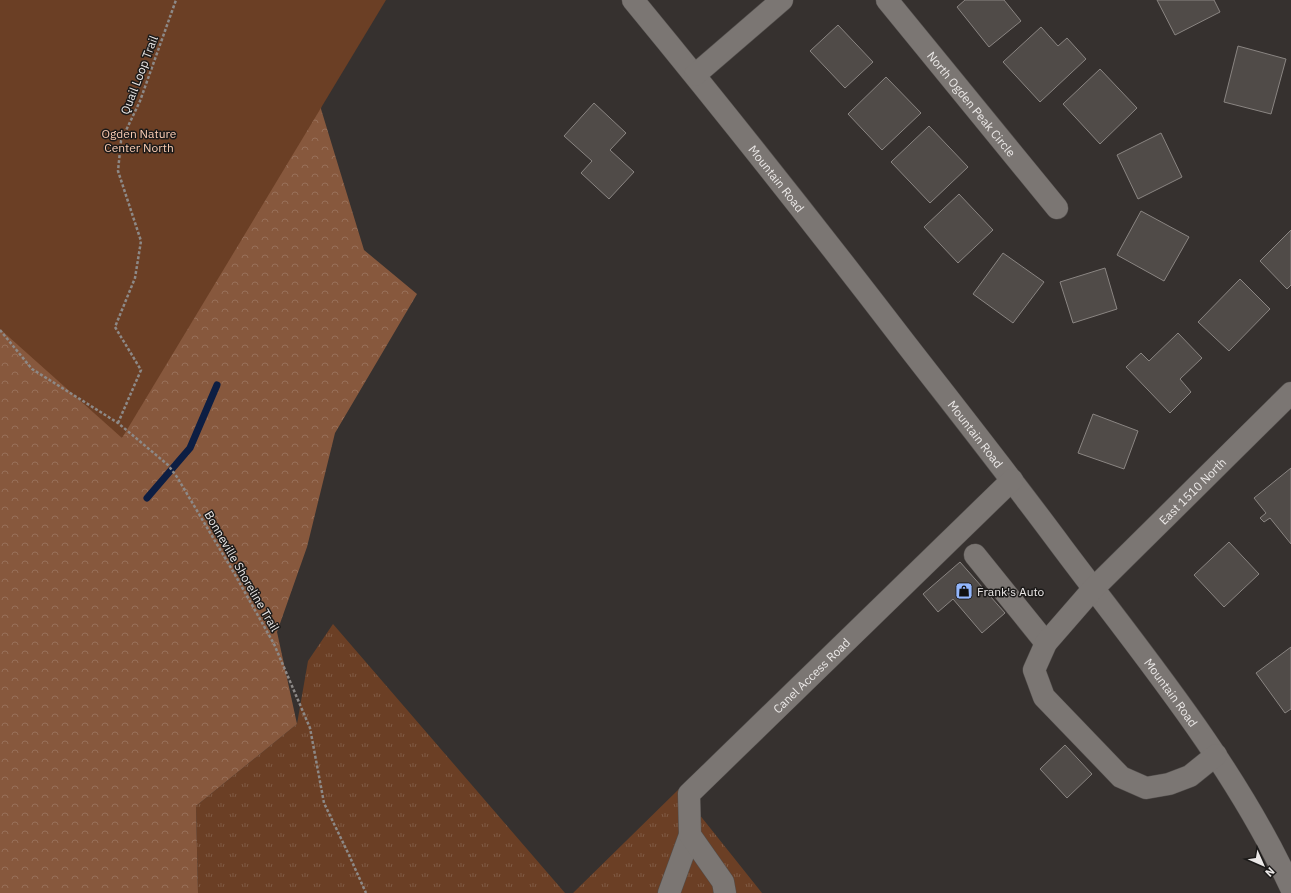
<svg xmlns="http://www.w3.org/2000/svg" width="1291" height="893" viewBox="0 0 1291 893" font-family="'IBM Plex Sans',sans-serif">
<defs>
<pattern id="grass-tufts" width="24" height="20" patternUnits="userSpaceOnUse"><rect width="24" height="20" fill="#6b3f25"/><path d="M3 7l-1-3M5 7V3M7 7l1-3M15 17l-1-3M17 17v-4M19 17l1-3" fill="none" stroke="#805b45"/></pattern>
<pattern id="forest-crowns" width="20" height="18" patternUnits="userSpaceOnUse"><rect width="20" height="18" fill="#87583d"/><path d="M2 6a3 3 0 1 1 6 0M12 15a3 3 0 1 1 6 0" fill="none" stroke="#987059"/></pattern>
</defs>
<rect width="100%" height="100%" fill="#36312f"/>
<!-- grass -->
<path fill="url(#grass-tufts)" d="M333,624L565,893H198L196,806L297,724L308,661Z
M679,789L762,893H573Z"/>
<!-- forest -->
<path fill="url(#forest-crowns)" d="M0,0H329L321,109L364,250L417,294L335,433L307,547L277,632L297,724L196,806L198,893H0Z"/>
<!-- park -->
<path fill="#6b3f25" d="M0,0H386L122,438L0,329Z"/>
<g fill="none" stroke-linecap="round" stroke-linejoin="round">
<!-- stream -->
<path stroke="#0d1e43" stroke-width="7" d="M147,498L190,448L217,385"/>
</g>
<!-- building -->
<path fill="#504b48" stroke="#8a8582" d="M965,0H1004L1021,21L989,47L957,7Z
M1157,0H1214L1220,12L1175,35Z
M838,25L873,62L845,88L810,51Z
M1041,27L1058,46L1067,38L1086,59L1040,102L1003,62Z
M1238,46L1286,59L1271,114L1224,102Z
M1100,69L1137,108L1100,144L1063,104Z
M886,77L921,113L882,150L848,114Z
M594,103L626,133L610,150L634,172L609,199L581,173L592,161L564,136Z
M929,126L968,167L930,203L891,162Z
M1161,133L1182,177L1138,199L1117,155Z
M959,194L993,230L958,263L924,227Z
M1141,211L1189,237L1164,281L1117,255Z
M1291,230V285L1287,289L1260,261Z
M1003,253L1044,282L1013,323L973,294Z
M1105,268L1117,309L1073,323L1060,282Z
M1240,279L1270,309L1229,351L1198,322Z
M1178,333L1202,358L1180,379L1191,392L1170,413L1126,367L1141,353L1149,361Z
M1093,414L1138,431L1124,469L1078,453Z
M1291,468V544L1270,518L1264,522L1260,518L1266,513L1254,498Z
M1229,542L1259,574L1224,607L1194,575Z
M960,562L1005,613L982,633L953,599L938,612L923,594Z
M1291,647V709L1285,713L1256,673Z
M1065,745L1092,774L1067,798L1040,769Z"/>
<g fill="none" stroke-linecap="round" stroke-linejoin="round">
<!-- minor casing -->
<g stroke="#534f4d" stroke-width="23">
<g id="minor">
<path id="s1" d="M633,0C726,113 817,228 906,344C958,411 1011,478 1062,547C1143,655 1234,764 1291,888"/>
<path id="s2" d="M887,0L1057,208"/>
<path d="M695,75L782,0"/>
<path d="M975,555L1046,643"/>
<path id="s3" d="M1216,755L1190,776L1169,784L1146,788L1121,777L1044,697L1034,670L1046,643L1093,589L1291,393"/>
<path d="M669,893L690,835"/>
<path id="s4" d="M725,893L723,882L690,835L689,794L1012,480"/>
</g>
</g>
<!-- path -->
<path stroke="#8d8987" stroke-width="2.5" stroke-dasharray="3 2" stroke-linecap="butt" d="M0,330L32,369L118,423L168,465L177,477L234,573L274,644L310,728L324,803L349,855L366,893
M118,423L141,370L115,327L135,278L141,241L118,171L121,141L140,101L176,0"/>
<!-- minor -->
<use href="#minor" stroke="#7b7673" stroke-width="22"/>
</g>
<!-- icons -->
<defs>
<g id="shop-square" transform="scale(0.9)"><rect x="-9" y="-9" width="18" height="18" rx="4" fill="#93b7fd" stroke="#1c1a19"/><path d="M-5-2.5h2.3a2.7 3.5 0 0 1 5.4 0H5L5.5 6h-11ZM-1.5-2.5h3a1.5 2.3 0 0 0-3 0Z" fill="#111"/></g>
</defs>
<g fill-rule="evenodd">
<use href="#shop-square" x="964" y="591"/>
</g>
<g text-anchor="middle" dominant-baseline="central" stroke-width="3" stroke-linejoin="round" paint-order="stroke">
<!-- street labels -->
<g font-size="12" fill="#ebe8e7" stroke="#1c1a19">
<text transform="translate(139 75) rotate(-69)">Quail Loop Trail</text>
<text stroke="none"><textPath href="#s2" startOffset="134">North Ogden Peak Circle</textPath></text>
<text stroke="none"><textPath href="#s1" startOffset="229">Mountain Road</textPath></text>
<text stroke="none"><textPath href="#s1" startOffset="553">Mountain Road</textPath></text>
<text stroke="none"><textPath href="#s3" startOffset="487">East 1510 North</textPath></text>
<text transform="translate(242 571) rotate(60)">Bonneville Shoreline Trail</text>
<text stroke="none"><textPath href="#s4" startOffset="280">Canel Access Road</textPath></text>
<text stroke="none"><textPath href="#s1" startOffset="877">Mountain Road</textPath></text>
</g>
<!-- park labels -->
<g font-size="12" fill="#fbcdb4" stroke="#1c1a19">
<text x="139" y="133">Ogden Nature<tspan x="139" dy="14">Center North</tspan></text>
</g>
<!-- poi labels -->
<g font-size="12" fill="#ebe8e7" stroke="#1c1a19" text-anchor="start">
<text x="977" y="591">Frank's Auto</text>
</g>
</g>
<!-- north arrow -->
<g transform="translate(1263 865) rotate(135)" stroke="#1c1a19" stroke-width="3" paint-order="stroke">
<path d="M0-3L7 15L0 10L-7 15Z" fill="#ebe8e7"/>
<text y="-6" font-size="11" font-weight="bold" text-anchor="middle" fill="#ebe8e7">N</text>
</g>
</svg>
